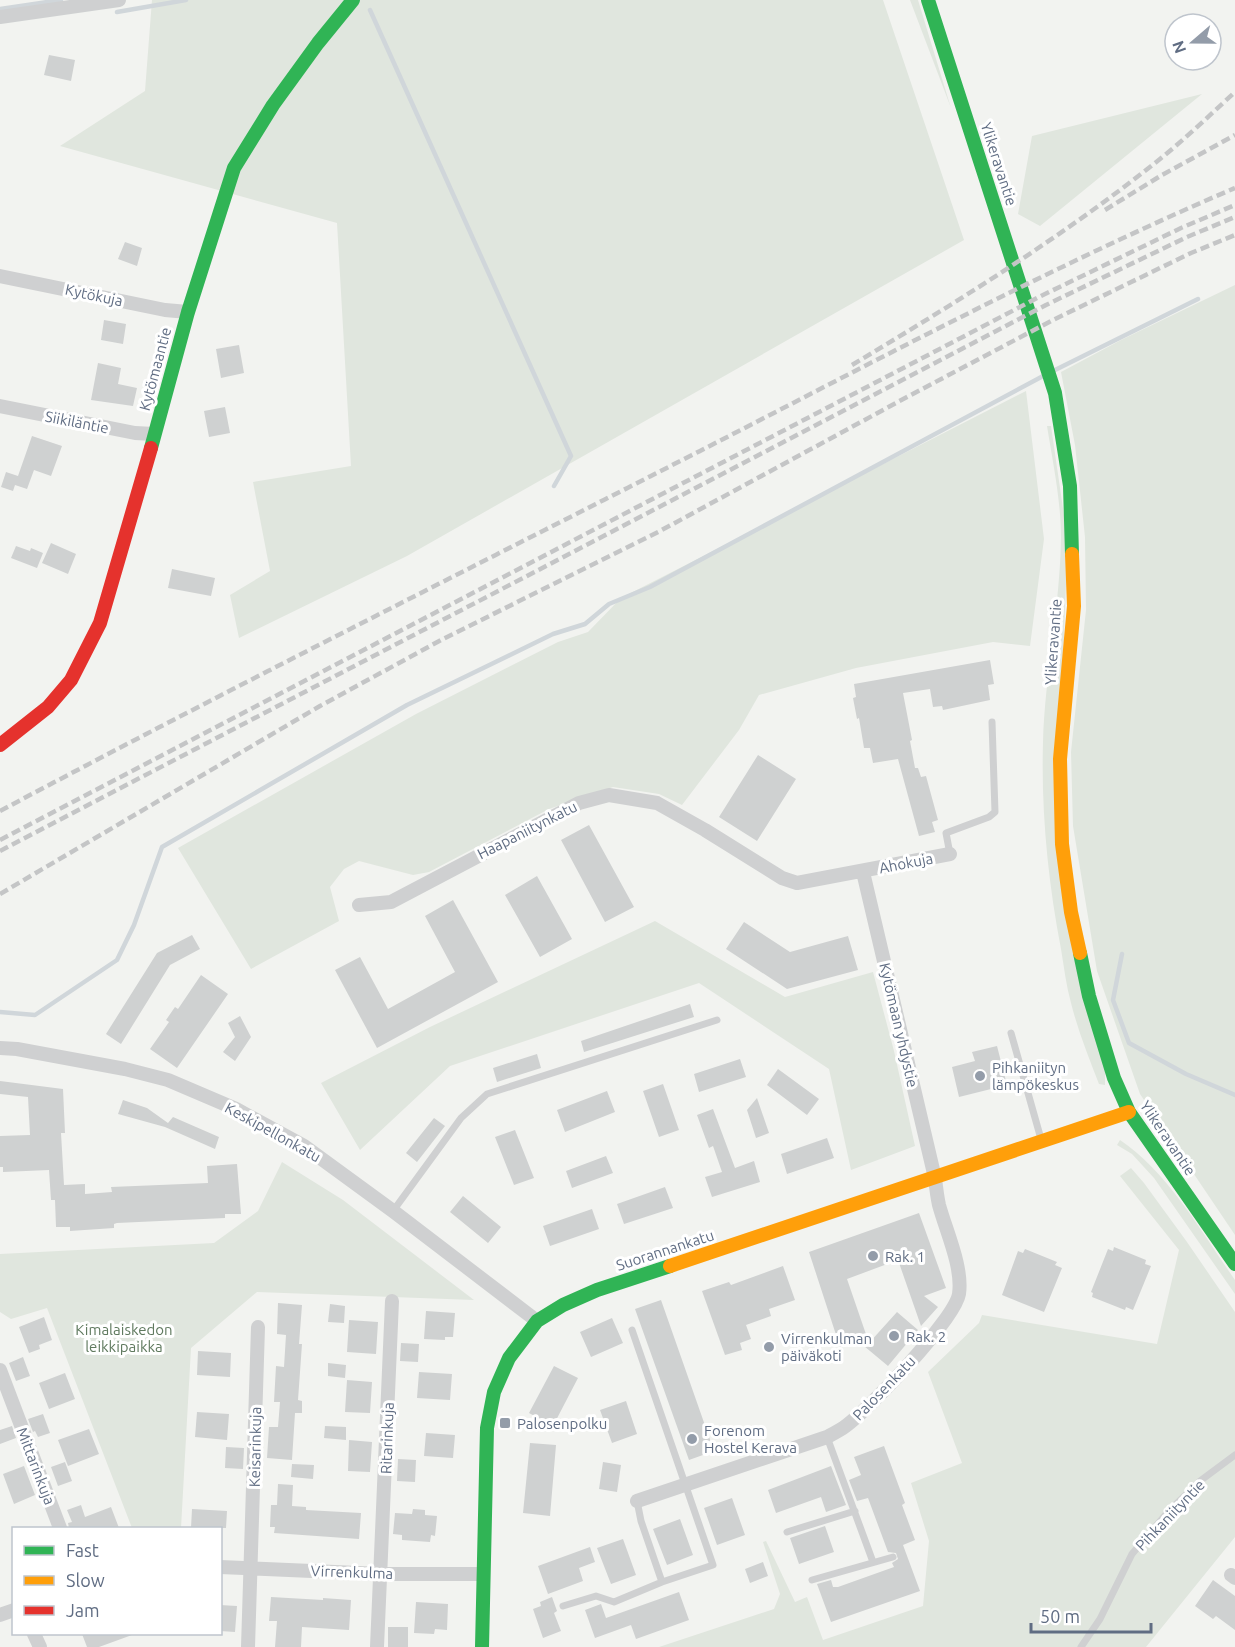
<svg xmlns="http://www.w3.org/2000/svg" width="1235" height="1647" viewBox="0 0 1235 1647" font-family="Ubuntu,sans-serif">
<rect width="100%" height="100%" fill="#f2f3f0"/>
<!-- green -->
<path fill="#e0e6de" d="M152,0H883L964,240L407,556L239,638L230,595L270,571L253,482L351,466L337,223L60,146L145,91Z
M910,0H918L951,108Z
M1202,94L1040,226L1018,214L1032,136Z
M1235,285V1235L1140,1094L1097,971L1073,826L1071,752L1086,610L1085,537L1075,445L1061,372L1121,340Z
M1026,391L1044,539L1030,646L993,642L856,668L759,695L739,730L682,805L659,794L613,787L549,809L429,872L413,875L359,861L344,869L330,887L339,921L251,969L178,848L416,714L558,642L588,632L621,598Z
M1047,426H1051L1066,529L1067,558L1056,847L1105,1071V1085L1099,1084C1089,1058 1078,1031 1071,1003C1066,985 1064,967 1061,949C1048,881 1041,812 1043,742C1045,674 1060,607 1061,538C1061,501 1053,463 1047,426Z
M655,921L785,997L873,972L894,1051L915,1146L851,1170L829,1069L699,983L450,1066L360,1150L321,1083L430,1027Z
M1120,1140C1168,1172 1202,1233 1235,1280V1294L1154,1178L1132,1154L1117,1145Z
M282,1162L343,1200L474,1300L257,1292L191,1348L181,1528H132L47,1308L11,1319L0,1312V1254L214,1243L258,1211Z
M1131,1168L1144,1183L1187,1242L1235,1312V1537L1146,1647H659L774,1609L780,1594L763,1542L766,1541L795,1602L807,1597L823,1640L923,1606L929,1541L911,1483L962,1463L928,1372L979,1323L982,1315L1157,1344L1179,1250L1120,1176Z"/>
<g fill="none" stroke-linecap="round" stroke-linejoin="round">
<!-- stream -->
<path stroke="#d0d6da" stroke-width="4.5" d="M0,9L61,0
M370,10L571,456L554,486
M117,12L186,0
M1053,371L1198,299
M1122,954L1113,1000L1129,1043L1186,1074L1235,1095
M0,1012L35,1015L117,960L134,925L162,847L407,705L553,634L585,624L609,604L650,587L1045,375"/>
</g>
<!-- building -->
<path fill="#cfd1d1" d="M49,55L75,60L71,81L44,75Z
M125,242L142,248L137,266L118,259Z
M104,320L126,324L123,344L101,340Z
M239,345L244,373L221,378L216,349Z
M98,363L121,368L118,384L137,388L133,406L91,400Z
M225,407L230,433L209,437L204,411Z
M32,436L62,446L51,476L34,470L27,489L15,485L13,491L1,487L6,472L18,476Z
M51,543L76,554L68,574L42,563Z
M16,546L30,551L31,548L43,553L37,568L11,558Z
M172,569L215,578L211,596L168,588Z
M990,660L994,684L988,685L990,700L943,710L942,706L933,707L930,689L903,693L912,740L910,741L915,768H918L921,777L926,776L938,820L932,822L935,832L919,836L898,759L873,763L870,748H864L859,718L857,719L853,698L856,697L854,684Z
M758,755L796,779L757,841L719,817Z
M589,825L634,907L605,922L561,840Z
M537,876L572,939L540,957L505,895Z
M453,900L498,982L377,1048L335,970L360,957L388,1009L455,972L425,916Z
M744,922L790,952L848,936L858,970L787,989L726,949Z
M192,935L200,949L170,965L121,1044L106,1034L157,953Z
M201,975L228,994L177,1068L150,1049L169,1022L166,1020L175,1007L178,1009Z
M690,1004L694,1017L584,1052L581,1041Z
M240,1016L251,1037L235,1061L223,1052L235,1037L228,1023Z
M997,1046L1007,1085L959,1097L952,1067L975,1061L972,1052Z
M537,1054L541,1068L497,1082L493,1068Z
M740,1059L746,1077L699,1092L694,1074Z
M778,1069L819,1099L807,1115L767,1085Z
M0,1081L63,1089L65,1133H61L64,1185L85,1184V1194L112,1192L111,1187L208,1183L207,1166L237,1164L241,1214H225V1218L117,1223L114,1224V1228L70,1231V1227H56L55,1200H51L49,1170L3,1172V1167H0V1136L30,1135L28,1097L0,1094Z
M663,1084L679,1130L659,1137L643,1091Z
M607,1091L615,1112L565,1132L557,1110Z
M757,1098L769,1133L756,1138L747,1110Z
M123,1100L147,1108L168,1123L173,1117L219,1137L215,1149L165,1127L118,1114Z
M713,1109L735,1168L754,1161L760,1182L712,1197L705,1177L722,1172L713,1146L709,1148L697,1115Z
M434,1118L445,1126L417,1162L406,1153Z
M515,1130L534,1178L514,1185L495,1137Z
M827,1138L834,1158L787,1174L781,1154Z
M606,1156L613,1173L572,1188L566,1171Z
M665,1187L673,1208L624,1224L617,1204Z
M463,1196L501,1227L488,1243L450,1212Z
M592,1209L599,1229L550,1246L543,1226Z
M919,1213L946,1288L924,1296L938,1307L921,1326L898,1260L847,1279L869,1343L897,1312L918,1330L888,1366L858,1341L840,1347L809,1252Z
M1114,1247L1146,1260L1145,1264L1151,1266L1133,1310L1126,1307L1125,1310L1092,1297L1093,1293L1091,1292L1108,1249L1113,1251Z
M1025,1249L1057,1262L1055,1265L1062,1268L1044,1312L1002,1295L1018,1251L1023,1253Z
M783,1266L795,1300L769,1309L771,1316L746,1325L751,1339L740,1343L742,1350L725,1355L702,1291L729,1282L731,1285Z
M661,1300L714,1451L689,1460L635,1309Z
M278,1303L302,1305L299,1344H302L298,1400L302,1401V1413H295L292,1460L267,1458L269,1427H278L280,1402H274L276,1366L284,1367L286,1335L277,1334Z
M330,1304L345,1306L344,1323L328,1322Z
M426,1311L455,1313L453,1337H445V1340L424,1339Z
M44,1317L52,1340L39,1345L40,1349L29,1353L19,1327Z
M612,1318L623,1343L591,1357L580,1332Z
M349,1320L378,1322L376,1354L347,1352Z
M401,1343L419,1344L418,1362L400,1361Z
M198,1351L231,1353L230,1377L197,1375Z
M23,1357L30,1376L16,1381L9,1363Z
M328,1363L346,1365L345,1378L328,1376Z
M554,1366L578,1378L553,1426L529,1413Z
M419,1372L452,1374L450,1400L417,1398Z
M65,1373L75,1399L49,1409L39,1383Z
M347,1380L372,1382L370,1413L345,1412Z
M626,1401L637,1434L612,1443L600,1410Z
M197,1412L229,1414L227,1440L195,1437Z
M43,1414L50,1433L38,1437L35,1431L33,1432L28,1419Z
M12,1426L16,1438L0,1444V1430Z
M325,1426L346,1427V1440L324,1438Z
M89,1429L99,1454L68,1466L58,1440Z
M426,1433L455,1435L453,1458L424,1456Z
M349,1440L372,1442L370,1472L348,1471Z
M530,1443L556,1445L550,1516L523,1513Z
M884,1446L905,1503L902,1505L915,1540L903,1545L920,1591L831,1622L817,1584L831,1580L833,1587H838L894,1567L892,1563L898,1559L896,1553L888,1552L868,1498L857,1501L849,1480L861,1475L854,1457Z
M226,1447L244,1448L243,1469L225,1468Z
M398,1459L416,1460L415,1482L397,1481Z
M65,1462L72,1481L58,1486L51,1467Z
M603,1462L621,1465L617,1492L599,1489Z
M292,1464L314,1465L313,1479L291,1477Z
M24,1466L35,1495L14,1504L3,1474Z
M831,1466L846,1505L826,1512L821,1497L776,1513L768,1490Z
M278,1484L293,1485L292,1506L306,1507V1510L361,1513L359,1539L274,1533L275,1527H270L271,1505H277Z
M732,1498L745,1535L717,1545L704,1508Z
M81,1505L85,1517L111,1507L119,1528H69L68,1523L72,1522L67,1510Z
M192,1509L227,1511L226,1528H191Z
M413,1509L425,1510V1515L437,1516L435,1536L431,1535L430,1542L402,1540V1535L393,1534L395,1513L412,1514Z
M680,1519L693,1555L667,1565L653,1529Z
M825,1526L834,1552L799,1564L790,1538Z
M623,1539L636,1575L611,1584L597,1548Z
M590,1547L595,1562L579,1568L583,1581L548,1594L538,1566Z
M763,1562L768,1576L750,1583L745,1569Z
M1213,1580L1235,1596V1630L1216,1616L1213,1619L1195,1606Z
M679,1592L689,1620L636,1639L631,1625L595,1638L585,1610L601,1604L606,1618Z
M271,1597L323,1600V1598L351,1600L349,1630L302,1627L301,1647H275L277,1621H269Z
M552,1597L557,1611L554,1613L561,1631L543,1638L533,1609L541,1606L540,1602Z
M416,1602L448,1604L447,1630L435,1629L434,1634L414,1633Z
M220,1605L237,1606L235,1632L220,1631Z
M388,1627H408V1647H388Z
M82,1634H132V1635L99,1647H87Z"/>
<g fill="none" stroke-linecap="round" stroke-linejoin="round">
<!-- lane -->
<path stroke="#cfd0d1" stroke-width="7" d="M950,854L946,833L989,817L995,812L992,722
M1011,1033L1041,1139
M393,1211L461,1118L487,1094L717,1020
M827,1437L873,1562
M637,1501L641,1521L662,1582
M787,1532L855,1511
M812,1580L893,1557
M563,1606L596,1596L614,1602L662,1582L713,1565L632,1330
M1081,1647L1100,1619L1132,1554L1168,1512L1200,1481L1235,1455"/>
<!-- street -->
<path stroke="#cfd0d1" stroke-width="14" d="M0,17L119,0
M0,276L165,310L188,312
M0,406L135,433L154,434
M359,905L391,902L579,803L609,795L657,803L705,830L782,878L797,883L950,854
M0,1048L17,1049L125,1069L168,1080L236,1109L304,1146L393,1211L537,1321
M0,1370L60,1528
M637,1501L827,1437C833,1434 838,1431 843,1428C867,1412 955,1319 959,1294C963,1267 946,1231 939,1205C937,1196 936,1187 935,1178L863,872
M220,1567L381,1574H483
M1231,1575L1235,1578
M0,1615L14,1610
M34,1634L40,1647
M248,1647L258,1327
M377,1647L392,1301"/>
<!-- fast -->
<path stroke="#30b455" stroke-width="14" d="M928,0L1055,393L1070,486L1072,554
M151,448L188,312L234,168L273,105L318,43L353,0
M1080,953L1089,996L1114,1078L1129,1112L1235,1264
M482,1647L487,1428L494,1392L509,1358L537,1321L563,1305L597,1290L670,1266"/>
<!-- slow -->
<path stroke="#ff9f0a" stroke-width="14" d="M1072,554L1074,606L1060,759L1062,844L1071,912L1080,953
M670,1266L1129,1112"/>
<!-- jam -->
<path stroke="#e5322d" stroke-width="14" d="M0,745L48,707L71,680L100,623L151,448"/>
<!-- rail -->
<path stroke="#c4c5c6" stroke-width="4.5" stroke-dasharray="9 4.5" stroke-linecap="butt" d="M1105,210L1162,175L1235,135
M852,365C957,302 1064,236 1160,159C1186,138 1210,115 1235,92
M0,811C229,689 461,573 692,455C872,363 1050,267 1235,188
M0,840L1041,296L1181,228L1235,205
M0,851L1046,305L1187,237L1235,217
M0,894L320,706L443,639L660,531L907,397L1053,320L1191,253L1235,235"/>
</g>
<!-- markers -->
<g fill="#939ca9" stroke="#fff" stroke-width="2">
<circle cx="980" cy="1076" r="6"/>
<circle cx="873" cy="1256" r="6"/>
<circle cx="894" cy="1336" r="6"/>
<circle cx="769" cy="1347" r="6"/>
<rect x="499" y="1417" width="12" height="12" rx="3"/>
<circle cx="692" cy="1439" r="6"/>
</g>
<g text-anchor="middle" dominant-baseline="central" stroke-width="6" stroke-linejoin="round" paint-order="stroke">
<!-- street labels -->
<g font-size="15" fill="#606d83" stroke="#fff">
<text transform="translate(999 164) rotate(72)">Ylikeravantie</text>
<text transform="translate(94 295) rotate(12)">Kytökuja</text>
<text transform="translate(155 369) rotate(-75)">Kytömaantie</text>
<text transform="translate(77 422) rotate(11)">Siikiläntie</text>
<text transform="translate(1053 642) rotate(-86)">Ylikeravantie</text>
<text transform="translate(527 830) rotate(-27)">Haapaniitynkatu</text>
<text transform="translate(906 863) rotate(-11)">Ahokuja</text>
<text transform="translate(899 1025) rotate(77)">Kytömaan yhdystie</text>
<text transform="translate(273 1132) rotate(29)">Keskipellonkatu</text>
<text transform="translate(1168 1138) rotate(56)">Ylikeravantie</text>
<text transform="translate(665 1250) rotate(-18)">Suorannankatu</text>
<text transform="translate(884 1388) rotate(-46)">Palosenkatu</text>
<text transform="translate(387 1438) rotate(-88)">Ritarinkuja</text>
<text transform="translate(255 1447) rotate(-89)">Keisarinkuja</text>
<text transform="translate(36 1466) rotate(69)">Mittarinkuja</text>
<text transform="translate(1170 1515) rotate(-46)">Pihkaniityntie</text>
<text transform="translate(352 1572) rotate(2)">Virrenkulma</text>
</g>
<!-- poi labels -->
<g font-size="15" fill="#606d83" stroke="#fff" text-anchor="start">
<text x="992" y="1067">Pihkaniityn<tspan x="992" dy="17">lämpökeskus</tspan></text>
<text x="885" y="1256">Rak. 1</text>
<text x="906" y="1336">Rak. 2</text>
<text x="781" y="1338">Virrenkulman<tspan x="781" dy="17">päiväkoti</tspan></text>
<text x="517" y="1423">Palosenpolku</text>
<text x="704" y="1430">Forenom<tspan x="704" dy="17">Hostel Kerava</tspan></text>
</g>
<!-- park labels -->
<g font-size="15" fill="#607a5f" stroke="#fff">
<text x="124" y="1329">Kimalaiskedon<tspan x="124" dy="17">leikkipaikka</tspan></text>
</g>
</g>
<!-- legend -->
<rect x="12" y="1527" width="210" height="108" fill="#ffffff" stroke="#bfc5cd" stroke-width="1.5"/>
<rect x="24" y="1546" width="30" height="9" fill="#30b455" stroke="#bfc5cd" stroke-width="1.5"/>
<text x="66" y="1557" font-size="18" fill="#606d83">Fast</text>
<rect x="24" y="1576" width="30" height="9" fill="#ff9f0a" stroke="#bfc5cd" stroke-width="1.5"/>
<text x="66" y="1587" font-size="18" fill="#606d83">Slow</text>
<rect x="24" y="1606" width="30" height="9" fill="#e5322d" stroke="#bfc5cd" stroke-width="1.5"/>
<text x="66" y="1617" font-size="18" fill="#606d83">Jam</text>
<!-- north arrow -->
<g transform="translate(1193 42) rotate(250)"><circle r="28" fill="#ffffff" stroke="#bfc5cd" stroke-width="1.5"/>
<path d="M0-4.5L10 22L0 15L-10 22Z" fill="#939ca9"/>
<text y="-9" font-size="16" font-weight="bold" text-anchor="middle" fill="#606d83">N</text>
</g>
<!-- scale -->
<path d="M1031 1623v9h120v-9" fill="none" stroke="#606d83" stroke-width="3"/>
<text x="1040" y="1623" font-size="18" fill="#606d83" stroke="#ffffff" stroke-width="4.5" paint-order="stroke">50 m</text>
</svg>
